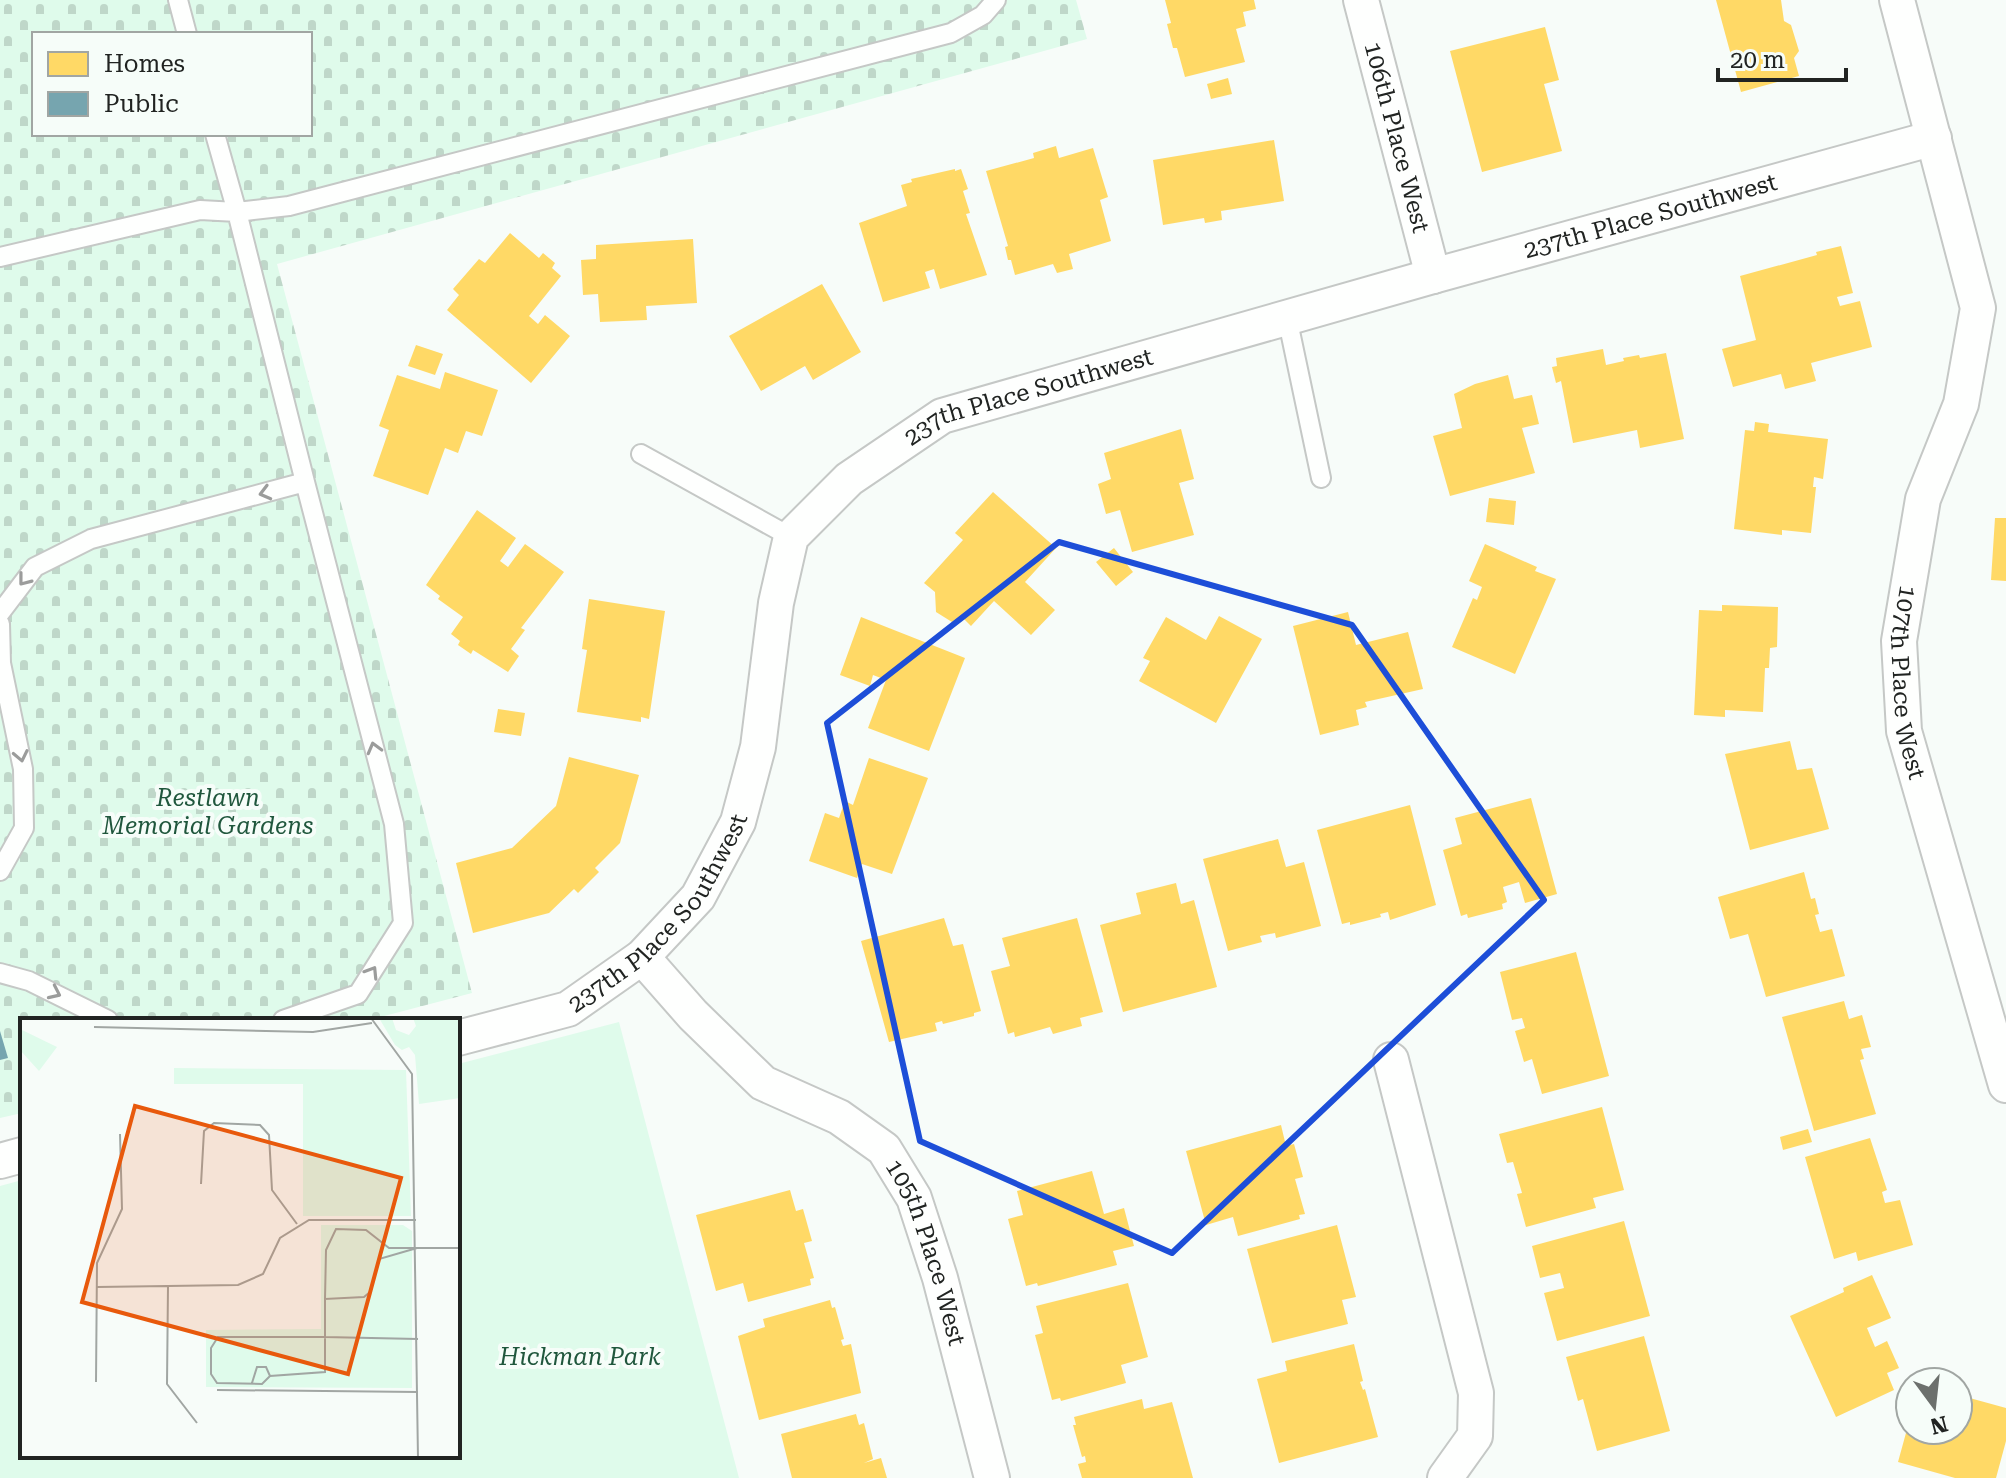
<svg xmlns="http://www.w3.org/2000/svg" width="2006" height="1478" viewBox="0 0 2006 1478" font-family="'Roboto Serif',serif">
<defs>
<pattern id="cemetery-stones" width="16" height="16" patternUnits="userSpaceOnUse" patternTransform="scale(2)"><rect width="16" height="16" fill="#dffbeb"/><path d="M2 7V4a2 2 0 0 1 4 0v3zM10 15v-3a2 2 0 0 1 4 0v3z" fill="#bfd7c9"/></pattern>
</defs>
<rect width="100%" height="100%" fill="#f7fcf9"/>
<!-- cemetery -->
<path fill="url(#cemetery-stones)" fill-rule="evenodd" d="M0,0H1076L1087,39L277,264L472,993L369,1020H22V1113L0,1118ZM34,34H310V134H34Z"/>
<!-- park -->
<path fill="#dffbeb" d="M619,1022L739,1478H0V1186L22,1180V1456H458V1064Z"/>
<!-- homes -->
<path fill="#ffd966" d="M1165,0H1254L1256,9L1243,12L1246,26L1236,29L1245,62L1185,77L1177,48H1173L1167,24L1171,23Z
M1716,0H1781L1784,21L1791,25L1799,51L1794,58L1799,76L1741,92Z
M1545,27L1559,80L1544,84L1562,151L1482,172L1450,51Z
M1228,78L1232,94L1211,99L1207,84Z
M1274,140L1284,201L1221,211L1222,220L1205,223L1204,218L1163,225L1153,160Z
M1056,146L1059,158L1093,148L1108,197L1100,200L1111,241L1069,254L1073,269L1057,273L1053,264L1015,275L1011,260H1008L1005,247L1008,246L986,171L1034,158L1033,153Z
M955,169V171L961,169L968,189L963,191L970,213L966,214L987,275L940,289L934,269L925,272L930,288L883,302L859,223L907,206L901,185L912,182L911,179Z
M510,233L539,258L543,253L555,263L552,268L561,276L529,316L538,324L545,315L570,336L531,383L447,310L459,295L453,289L479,259L485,263Z
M693,239L697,303L646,306L647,320L600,322L598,294L583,295L581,260L596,259V245Z
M1841,246L1853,293L1837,297L1840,306L1860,301L1872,347L1811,363L1816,381L1785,389L1781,374L1733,387L1722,349L1756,340L1740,276L1817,255L1816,252Z
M822,284L861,352L813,380L805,366L761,391L729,336Z
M416,345L443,354L435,375L408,366Z
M1603,349L1606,365L1624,361L1623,358L1639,355L1640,358L1666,353L1684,439L1640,448L1637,430L1573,443L1561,381L1556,383L1552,367L1557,366L1556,358Z
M445,372L498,390L482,436L466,431L458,453L445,448L428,495L373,476L389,430L379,426L397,375L440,389Z
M1508,375L1514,399L1532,395L1539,424L1522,428L1535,473L1450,496L1433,436L1462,428L1454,394L1475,384Z
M1755,422L1769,424L1768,432L1828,439L1823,479L1814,477L1813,487H1816L1811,533L1782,530V535L1734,529L1745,430L1754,431Z
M1181,429L1194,479L1179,483L1194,535L1132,552L1120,510L1106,514L1098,484L1111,479L1104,453Z
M993,492L1056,548L1025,582L1055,610L1031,635L994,601L971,626L962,617L952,622L936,612L935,592L924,583L963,540L955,533Z
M1489,498L1516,501L1514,525L1486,522Z
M477,510L516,538L500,561L508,567L525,544L564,572L521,628L525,630L511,649L519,656L508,672L473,650L471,654L458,645L460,641L451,634L463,617L438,599L440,596L426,585Z
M1995,518H2006V581L1991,580Z
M1485,544L1537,567L1535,571L1556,579L1515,674L1452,647L1473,598L1477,600L1482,587L1469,581Z
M1114,548L1133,572L1116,586L1096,562Z
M589,599L665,611L649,719L641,717V722L577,712L587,650L582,649Z
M1722,605L1778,607L1777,647L1770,648L1769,668H1765L1763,712L1725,710V717L1694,715L1699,610L1722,611Z
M1348,612L1356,645L1408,632L1423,689L1365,702L1367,707L1356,710L1359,725L1320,735L1293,626Z
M1219,616L1262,639L1216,723L1139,681L1150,661L1143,658L1166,617L1206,640Z
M861,617L965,658L929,751L868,728L886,680L873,675L870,686L840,675Z
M498,709L525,713L521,736L494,732Z
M1790,741L1797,770L1812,768L1829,829L1750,850L1725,754Z
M569,757L639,775L620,843L595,868L599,872L578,893L574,889L549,913L473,933L456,863L512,848L556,806Z
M869,758L928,778L892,874L862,864L857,878L809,861L825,813L839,818L845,801L853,805Z
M1531,798L1557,894L1525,903L1519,882L1503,887L1507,902L1502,904L1503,909L1468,918L1467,914L1461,916L1443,850L1462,844L1455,818Z
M1410,805L1436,905L1390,920L1388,912L1380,914L1381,917L1350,925V922L1342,924L1317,830Z
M1278,839L1286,867L1304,862L1321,926L1276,938L1275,933L1260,936L1262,942L1228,951L1203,859Z
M1804,872L1811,899L1815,898L1819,914L1815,915L1820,932L1832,929L1845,976L1766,997L1748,934L1730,939L1718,897Z
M1176,883L1181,904L1194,900L1217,987L1123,1012L1100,925L1141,914L1136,893Z
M944,918L953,946L963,944L981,1011L974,1013V1016L943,1024L942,1021L935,1023L937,1031L889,1042L861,941Z
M1077,918L1103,1012L1080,1018L1082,1026L1053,1034L1050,1027L1015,1037L1014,1032L1008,1034L991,971L1010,966L1002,938Z
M1576,952L1609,1076L1542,1094L1532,1059L1524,1062L1515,1031L1525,1028L1522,1018L1512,1020L1500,972Z
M1844,1001L1849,1019L1862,1015L1871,1047L1861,1049L1864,1059L1860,1060L1876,1114L1814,1131L1782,1017Z
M1602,1107L1624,1190L1593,1198L1596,1208L1526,1227L1517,1194L1522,1193L1513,1162L1507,1163L1499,1134Z
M1281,1125L1286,1146L1294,1144L1303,1177L1295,1179L1305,1214L1299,1215L1300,1219L1238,1236L1233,1217L1206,1225L1186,1151Z
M1808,1129L1812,1142L1783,1150L1780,1137Z
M1870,1138L1887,1190L1882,1192L1885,1203L1900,1200L1913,1245L1858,1261L1856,1252L1834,1259L1805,1157Z
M1092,1171L1104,1214L1124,1208L1134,1246L1113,1251L1117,1265L1038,1286L1037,1283L1026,1286L1008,1219L1023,1215L1017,1191Z
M790,1190L796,1211L803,1209L812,1241L804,1243L814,1278L810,1279L811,1285L748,1302L743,1283L716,1291L696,1215Z
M1624,1221L1650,1316L1557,1341L1544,1293L1564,1288L1560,1273L1540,1278L1532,1246Z
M1337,1225L1356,1297L1342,1300L1348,1324L1272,1343L1247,1249Z
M1872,1275L1891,1318L1867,1328L1875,1347L1887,1341L1899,1368L1887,1373L1894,1390L1836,1417L1790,1316L1844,1292L1843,1288Z
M1128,1283L1148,1357L1121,1365L1126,1383L1061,1401L1060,1398L1052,1400L1035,1335L1043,1333L1036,1306Z
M830,1300L832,1308L835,1307L844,1339L841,1340L843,1346L851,1344L861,1393L759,1420L738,1336L765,1327L763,1319Z
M1644,1336L1670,1431L1597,1451L1583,1399L1578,1401L1566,1357Z
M1354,1344L1363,1381L1360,1382L1363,1390L1365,1389L1378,1437L1279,1463L1257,1379L1287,1371L1285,1361Z
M1966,1397L2006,1408V1441L1996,1478H1955L1898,1462L1909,1422L1910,1430H1958V1407L1963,1408Z
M1142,1399L1144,1409L1172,1402L1193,1478H1082L1078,1464L1086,1462L1085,1456L1082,1457L1073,1425H1076L1074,1417Z
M856,1414L859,1425L864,1423L873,1459L864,1463L881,1458L887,1478H792L781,1434Z"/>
<!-- public -->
<path fill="#76a5af" d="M0,1031L8,1058L0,1060Z"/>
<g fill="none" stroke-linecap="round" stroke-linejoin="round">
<!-- lane casing -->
<g stroke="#c5c8c6" stroke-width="22">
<path id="lane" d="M178,0L187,34
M215,134L237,212L289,206L951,33L983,15L996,0
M0,257L200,210L237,212L305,482
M1287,317L1321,478
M641,454L791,537
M0,613L35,567L91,539L305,482L394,824L403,923L358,994L283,1020
M0,624L1,663L23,769L24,828L0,871
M0,973L29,981L108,1020"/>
</g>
<!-- street casing -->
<g stroke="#c5c8c6" stroke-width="38">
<g id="street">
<path id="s1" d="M1361,0L1433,276"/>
<path id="s2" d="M1897,0L1978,308L1961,404L1923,499L1899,641L1904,731L2006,1085"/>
<path id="s3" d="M642,957L693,1015L763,1083L839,1117L884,1149L914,1198L940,1278L992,1478"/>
<path id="s4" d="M458,1038L568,1009L642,957L698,897L738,822L758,747L776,603L791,537L849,479L942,416L1433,276L1934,138"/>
<path d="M1391,1060L1476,1393L1475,1436L1445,1478"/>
<path d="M0,1161L22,1155"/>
</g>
</g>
<!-- lane -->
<use href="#lane" stroke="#fefffe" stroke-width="18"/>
<!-- street -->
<use href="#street" stroke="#fefffe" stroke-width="34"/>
</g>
<!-- one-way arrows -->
<defs><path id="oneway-chevron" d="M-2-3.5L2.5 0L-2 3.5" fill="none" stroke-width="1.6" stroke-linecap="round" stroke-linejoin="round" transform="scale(2)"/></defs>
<g stroke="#9b9c9b">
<use href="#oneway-chevron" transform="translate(265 493) rotate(165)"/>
<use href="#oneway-chevron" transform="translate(24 580) rotate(128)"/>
<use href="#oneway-chevron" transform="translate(374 748) rotate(-105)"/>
<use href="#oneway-chevron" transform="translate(21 756) rotate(78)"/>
<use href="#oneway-chevron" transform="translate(372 972) rotate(-58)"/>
<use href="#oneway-chevron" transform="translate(55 993) rotate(25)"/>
</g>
<!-- marked area -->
<path fill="none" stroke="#1d4ed8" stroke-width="6" stroke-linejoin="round" d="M1059,542L1352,625L1544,900L1172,1253L920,1141L827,723Z"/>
<g text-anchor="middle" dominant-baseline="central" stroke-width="8" stroke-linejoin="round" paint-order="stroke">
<!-- street labels -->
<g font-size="24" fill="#212422" stroke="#f6fdf9">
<text stroke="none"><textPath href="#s1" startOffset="142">106th Place West</textPath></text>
<text stroke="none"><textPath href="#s4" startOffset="1592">237th Place Southwest</textPath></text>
<text stroke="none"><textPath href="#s4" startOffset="944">237th Place Southwest</textPath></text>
<text stroke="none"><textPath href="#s2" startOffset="704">107th Place West</textPath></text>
<text stroke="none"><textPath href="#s4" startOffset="248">237th Place Southwest</textPath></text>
<text stroke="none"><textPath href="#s3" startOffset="426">105th Place West</textPath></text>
</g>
<!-- park labels -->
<g font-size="24" font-style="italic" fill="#20573d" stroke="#f6fdf9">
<text x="208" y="798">Restlawn<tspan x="208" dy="28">Memorial Gardens</tspan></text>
<text x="580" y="1357">Hickman Park</text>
</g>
</g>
<!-- overview -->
<g transform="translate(20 1018)">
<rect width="440" height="440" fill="#f7fcf9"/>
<path d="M359,0H372L376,12L389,17L396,8L393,0H438L440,80L399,86L395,37L389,29L382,32L375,27ZM0,11L37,29L19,53L0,32Z" fill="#dffbeb"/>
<path d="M301,207H383L392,213V370L186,369V312L301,311Z" fill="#dffbeb"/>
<path d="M154,50L386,52L391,198H283V66H154Z" fill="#dffbeb"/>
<path fill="none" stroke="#a1a6a3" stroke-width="2" d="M351,0L392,56L398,440M74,9L293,14L352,5M181,166L184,113L194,105L240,107L249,117L252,172L277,206M397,230L359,241L350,274L344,279L305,281L306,232L316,211L346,212L369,230H440M148,268L147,366L177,405M77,269L218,267L243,256L260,220L289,202H396M305,281V319L398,321M198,319H305V354L250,358L242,366L197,365L191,356V330ZM76,364L77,245L102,191L100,116M232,365L237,349H246L250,358M197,372L398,374"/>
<path fill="#e8590c" fill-opacity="0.15" stroke="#e8590c" stroke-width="4" d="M115,88L381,160L328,356L62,284Z"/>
<rect width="440" height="440" fill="none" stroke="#212422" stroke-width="4"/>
</g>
<!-- legend -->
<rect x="32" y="32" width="280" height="104" fill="#f6fdf9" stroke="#a1a6a3" stroke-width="2"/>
<rect x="48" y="52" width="40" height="24" fill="#ffd966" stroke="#a1a6a3" stroke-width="2"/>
<text x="104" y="72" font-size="24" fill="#212422">Homes</text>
<rect x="48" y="92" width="40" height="24" fill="#76a5af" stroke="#a1a6a3" stroke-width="2"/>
<text x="104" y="112" font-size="24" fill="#212422">Public</text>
<!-- north arrow -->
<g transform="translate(1934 1406) rotate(165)"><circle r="38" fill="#f6fdf9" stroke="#a1a6a3" stroke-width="2"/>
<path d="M0-6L14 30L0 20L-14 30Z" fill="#6c706d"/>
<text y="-12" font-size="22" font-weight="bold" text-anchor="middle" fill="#212422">N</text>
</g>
<!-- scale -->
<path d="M1718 68v12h128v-12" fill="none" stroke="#212422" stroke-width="4"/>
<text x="1730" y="68" font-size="24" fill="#212422" stroke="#f6fdf9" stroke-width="6" paint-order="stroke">20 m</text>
</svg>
